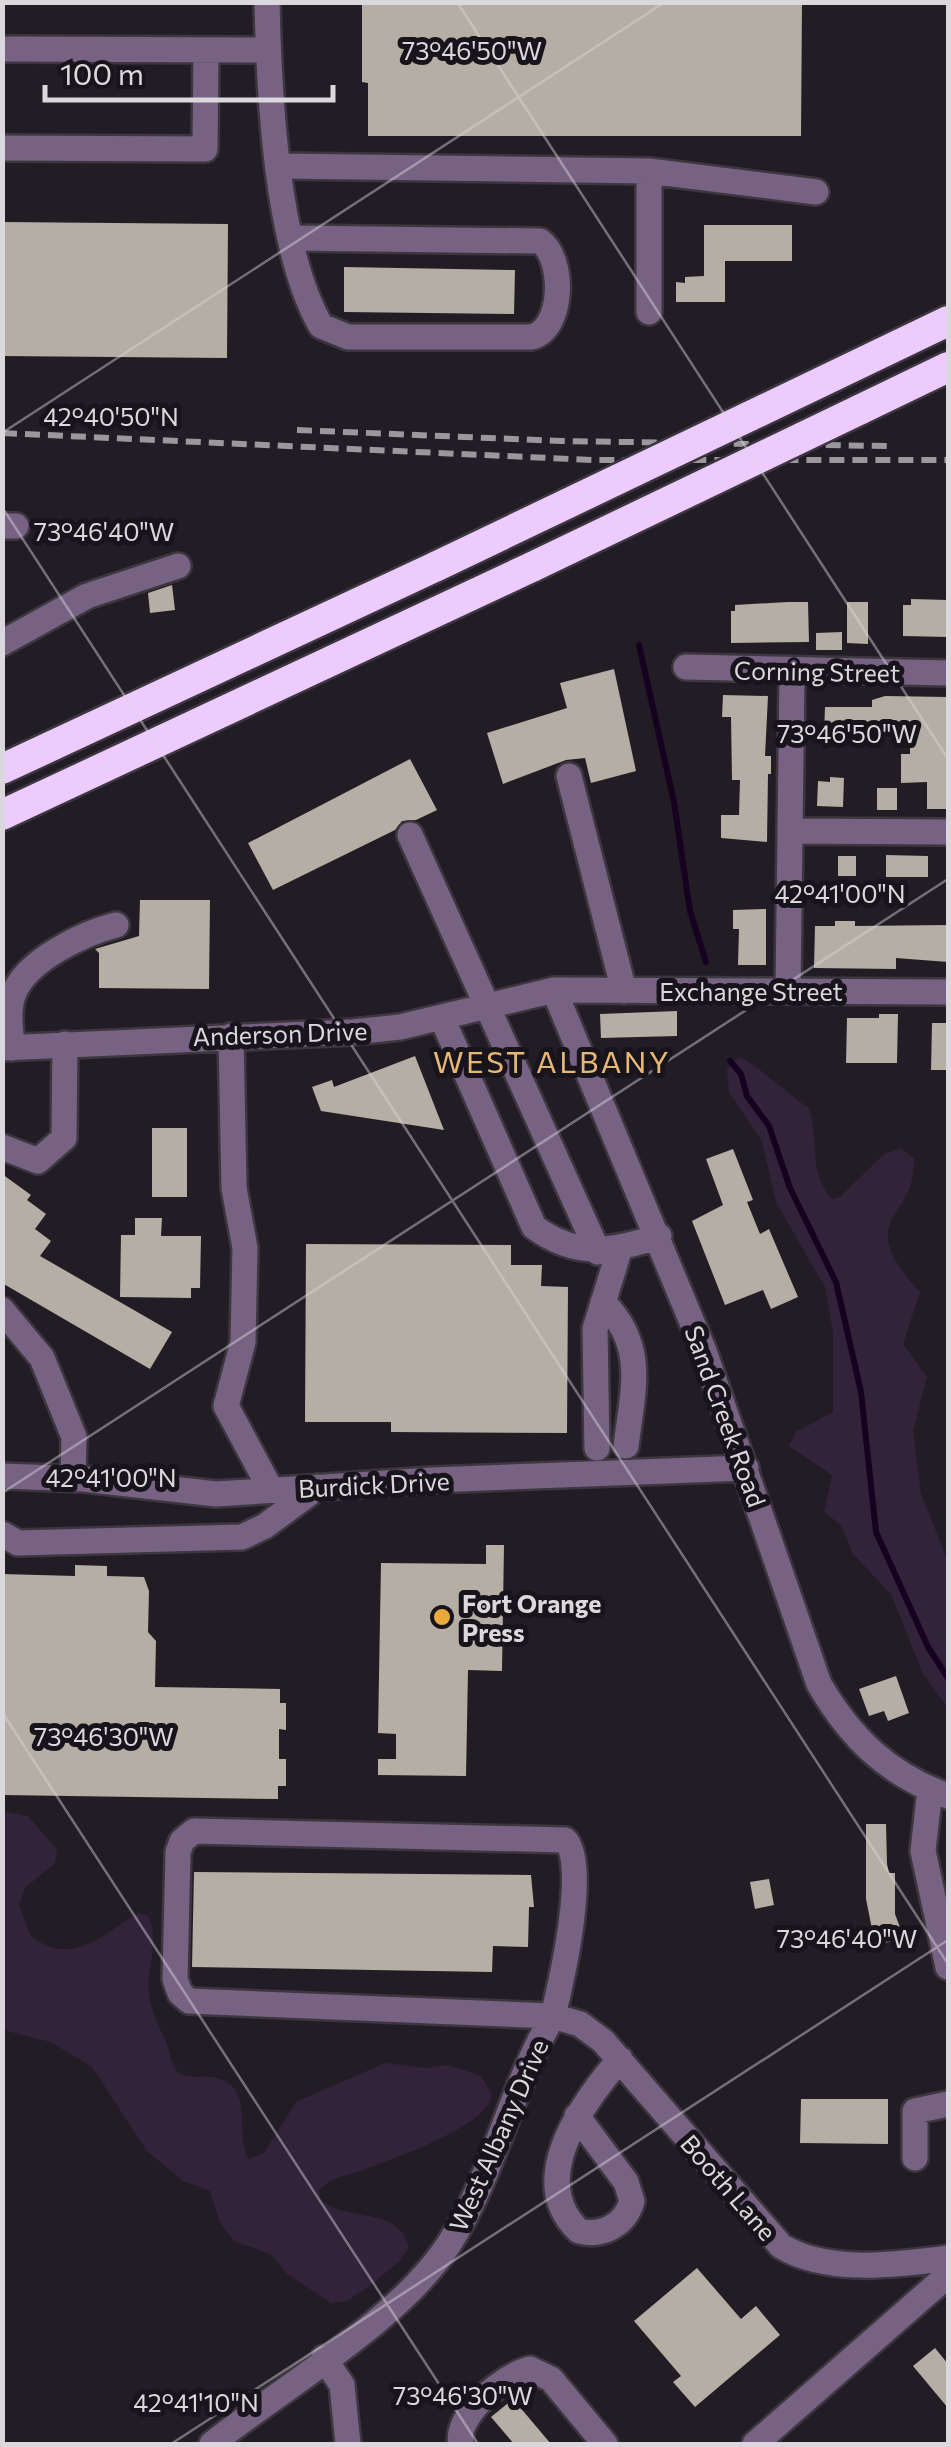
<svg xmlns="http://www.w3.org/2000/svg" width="951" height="2447" viewBox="0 0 951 2447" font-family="Commissioner,sans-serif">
<rect width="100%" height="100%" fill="#221d24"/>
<!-- green -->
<path fill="#32233a" d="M738,1057C751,1059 791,1097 809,1108C820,1140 807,1172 832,1199L840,1197L883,1155L901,1148L914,1159C916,1222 850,1216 920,1292L903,1344L927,1377L913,1431L921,1494L948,1561V1708L923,1674L891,1594L853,1554L841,1525L824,1512L832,1475L789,1446L796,1432L833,1412V1332L825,1287L776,1202L762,1141L729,1092L727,1069Z
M3,1811L28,1816L57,1850L55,1863L25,1888L19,1905L31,1937C76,1967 101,1935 138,1913L148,1916C158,1935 151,1958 149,1978C147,2000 155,2020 165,2039C171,2051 168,2063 180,2074C192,2079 200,2075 212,2077C258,2085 233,2133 249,2159L264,2153L296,2102L385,2063L425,2068L449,2065L481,2076L492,2095C486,2127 399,2156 368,2168C350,2176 334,2175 319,2190L321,2200C350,2224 396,2204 409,2247L400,2261L372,2284L347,2301L331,2303L286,2273L272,2255L234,2241L220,2223L210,2191L183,2181L147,2151L92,2067L51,2042L3,2030Z"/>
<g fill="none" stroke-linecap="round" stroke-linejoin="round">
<!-- stream -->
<path stroke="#160120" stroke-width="6" d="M639,645L674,802L690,911L706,962
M730,1061L741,1074L747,1096L769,1126L790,1188L836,1282L861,1392L876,1532L928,1647L948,1678"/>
</g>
<!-- building -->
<path fill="#b5aea4" d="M362,2H802L801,136H368V83L362,82Z
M2,222L228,224L227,358L2,356Z
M704,225H792V261H725V302H676V282L685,283V277L704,276Z
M344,267L515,270L514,314L344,312Z
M172,585L175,610L150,613L148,593Z
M911,599L948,600V637L903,636V605H911Z
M788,602H808L809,642L731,643V611H735V605Z
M847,602H868V644L847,643Z
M842,632V650H816V633Z
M614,669L636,771L591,783L585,758L566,760L503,784L487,733L567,708L560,683Z
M723,695L768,696L765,756H771V774H768L767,842L721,838V815H739L740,780H732L731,717H722Z
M885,696L948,697V809H927V782L901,783V754H910V724L859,725V734H824L825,707H872V700Z
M410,759L437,810L416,820L402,821L395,830L273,890L248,843Z
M830,777L844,778L843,807L817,806L818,781L830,782Z
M877,788H897V810H877Z
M886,855L928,856V877H886Z
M838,856H856V876H838Z
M140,900H210L209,989L99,988V953L95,949L139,936Z
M766,909V965H738L739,929H733V910Z
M835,921H855V926L948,925V962L896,958V969L814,968L815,926H835Z
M677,1011V1036L601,1038L600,1014Z
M879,1014H898L897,1063H846L847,1018H879Z
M932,1023H948V1070H931Z
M415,1056L444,1130L321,1111L312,1087L332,1080L334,1087Z
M152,1128H187V1197H152Z
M733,1149L753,1200L747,1202L760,1234L769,1229L798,1297L771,1309L763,1290L725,1305L692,1221L723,1205L706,1159Z
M2,1174L31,1195L27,1200L46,1214L35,1229L51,1241L40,1256L172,1332L150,1369L2,1283Z
M135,1218H162L161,1236H201L200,1288H191V1298L120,1297L121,1235H135Z
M306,1244L511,1245V1265H542L541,1286L568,1287L567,1433L391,1432V1422H305Z
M486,1545H504L502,1671L468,1670L466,1776L378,1775V1759H396V1734L378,1733L381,1563L486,1564Z
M75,1565L107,1566V1576L144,1577L149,1591L148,1632L156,1641L155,1687L280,1689V1703H286V1730L279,1729V1759H286V1786H278V1799L2,1795V1574L75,1576Z
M896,1676L909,1713L888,1721L884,1711L869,1716L859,1689Z
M866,1824H886L887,1864L889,1873H895V1914L901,1930L896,1931L897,1941L875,1944L866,1899Z
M194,1872L531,1875L534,1907H529L528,1947L493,1946L492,1972L192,1967Z
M769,1879L774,1905L755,1909L750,1882Z
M801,2099H888V2144L800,2143Z
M697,2268L741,2319L756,2306L780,2335L695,2407L673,2382L681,2376L634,2321Z
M935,2348L948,2364V2408L913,2366Z
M513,2399L551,2444H514L491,2417Z"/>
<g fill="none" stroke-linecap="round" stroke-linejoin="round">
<!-- minor casing -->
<g stroke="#3c373e" stroke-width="30">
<path id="minor" d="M267,2C269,93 276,248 321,326L348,337H531C564,330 565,258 540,241L292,238
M2,49L268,50
M2,148L205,149L206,50
M280,166L649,171L816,192
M649,171V312
M2,526H16
M2,643L87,596L178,566
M686,667L948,673
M569,776L624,991
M791,831L948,832
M410,835L598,1252
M554,990L704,1351L819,1684C851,1739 889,1775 948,1796
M788,990L792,673
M442,1018L534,1227C576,1258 613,1252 659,1236
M231,1036L234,1188L245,1248L243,1342L226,1406L271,1490
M2,1048L353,1032L400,1027L554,990L948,992
M12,1048C11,1030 7,1010 14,993C27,960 84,933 116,925
M2,1147L38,1161L64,1138L65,1044
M603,1302C647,1346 633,1389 626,1446
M2,1310L42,1358L74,1437L73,1478
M597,1448L595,1329L620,1248
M2,1476L84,1479L216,1494L432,1480L746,1468
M2,1534L18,1543L242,1537L265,1526L318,1487
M930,1789L923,1851L948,1967
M194,1831L565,1840C589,1863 561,1983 553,2016L189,2001L180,1993L175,1979L178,1852L182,1841Z
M577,2116L626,2182L632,2201C625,2225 602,2237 579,2231C525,2180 583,2102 620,2059
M915,2158V2111L948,2104
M324,2358L342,2385L348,2444
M212,2444C284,2386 399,2321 449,2244C494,2174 511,2088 553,2016L580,2024L603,2041L781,2246C827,2274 897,2265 948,2258
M461,2444C454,2416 504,2375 530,2369L551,2379L605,2444
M755,2444L948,2275"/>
</g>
<!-- highway casing -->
<g stroke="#3c373e" stroke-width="35">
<path id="highway" d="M859,410L948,367
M748,417L948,321
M2,769L437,566
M2,815L534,566"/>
</g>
<!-- minor -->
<use href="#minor" stroke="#786284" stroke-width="25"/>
<!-- highway -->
<use href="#highway" stroke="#edcbff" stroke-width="30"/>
<!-- rail -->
<path stroke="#9b979d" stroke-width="6" stroke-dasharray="15 8" stroke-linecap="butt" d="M297,430L561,441L887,446
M2,433L593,460H948"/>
<!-- highway-bridge casing -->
<g stroke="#3c373e" stroke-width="35" stroke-linecap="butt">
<path id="highway-bridge" d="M437,566L748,417
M534,566L859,410"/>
</g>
<!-- highway-bridge -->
<use href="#highway-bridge" stroke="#edcbff" stroke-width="30"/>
</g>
<!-- ticks -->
<path fill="none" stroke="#dbd8dd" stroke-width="2.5" stroke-opacity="0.45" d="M457,2L948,759M2,433L665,2M2,507L948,1964M2,1493L948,879M2,1712L478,2444M171,2444L948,1940"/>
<!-- markers -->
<circle fill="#eca93b" stroke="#18141b" stroke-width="4" cx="442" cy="1617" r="10"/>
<g text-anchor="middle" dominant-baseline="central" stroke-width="10" stroke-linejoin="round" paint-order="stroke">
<!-- street labels -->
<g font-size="25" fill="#dbd8dd" stroke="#18141b">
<text transform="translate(817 671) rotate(1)">Corning Street</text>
<text x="751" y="991">Exchange Street</text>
<text transform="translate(280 1033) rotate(-2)">Anderson Drive</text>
<text transform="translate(726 1416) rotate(70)">Sand Creek Road</text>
<text transform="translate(374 1484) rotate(-3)">Burdick Drive</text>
<text transform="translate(498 2135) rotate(-66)">West Albany Drive</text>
<text transform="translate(729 2187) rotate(49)">Booth Lane</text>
</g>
<!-- poi labels -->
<g font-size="25" font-weight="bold" fill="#dbd8dd" stroke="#18141b" text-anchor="start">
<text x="462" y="1603">Fort Orange<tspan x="462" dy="29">Press</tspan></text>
</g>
<!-- quarter labels -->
<g font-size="30" letter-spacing="2.5" fill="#e6b775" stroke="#18141b">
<text x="552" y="1060">WEST ALBANY</text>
</g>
</g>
<g font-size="25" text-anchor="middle" fill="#dbd8dd" stroke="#18141b" stroke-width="10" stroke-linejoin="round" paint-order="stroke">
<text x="472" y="60">73°46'50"W</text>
<text x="111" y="426">42°40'50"N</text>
<text x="104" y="541">73°46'40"W</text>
<text x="847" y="743">73°46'50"W</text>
<text x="840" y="903">42°41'00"N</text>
<text x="111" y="1487">42°41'00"N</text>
<text x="104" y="1746">73°46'30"W</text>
<text x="847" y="1948">73°46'40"W</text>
<text x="463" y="2405">73°46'30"W</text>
<text x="196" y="2412">42°41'10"N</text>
</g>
<!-- border -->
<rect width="951" height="2447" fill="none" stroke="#dbd8dd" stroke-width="10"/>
<!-- scale -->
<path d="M45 85v15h288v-15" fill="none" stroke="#dbd8dd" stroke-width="5"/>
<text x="60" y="85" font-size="30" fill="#dbd8dd" stroke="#18141b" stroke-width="8" paint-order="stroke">100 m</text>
</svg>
